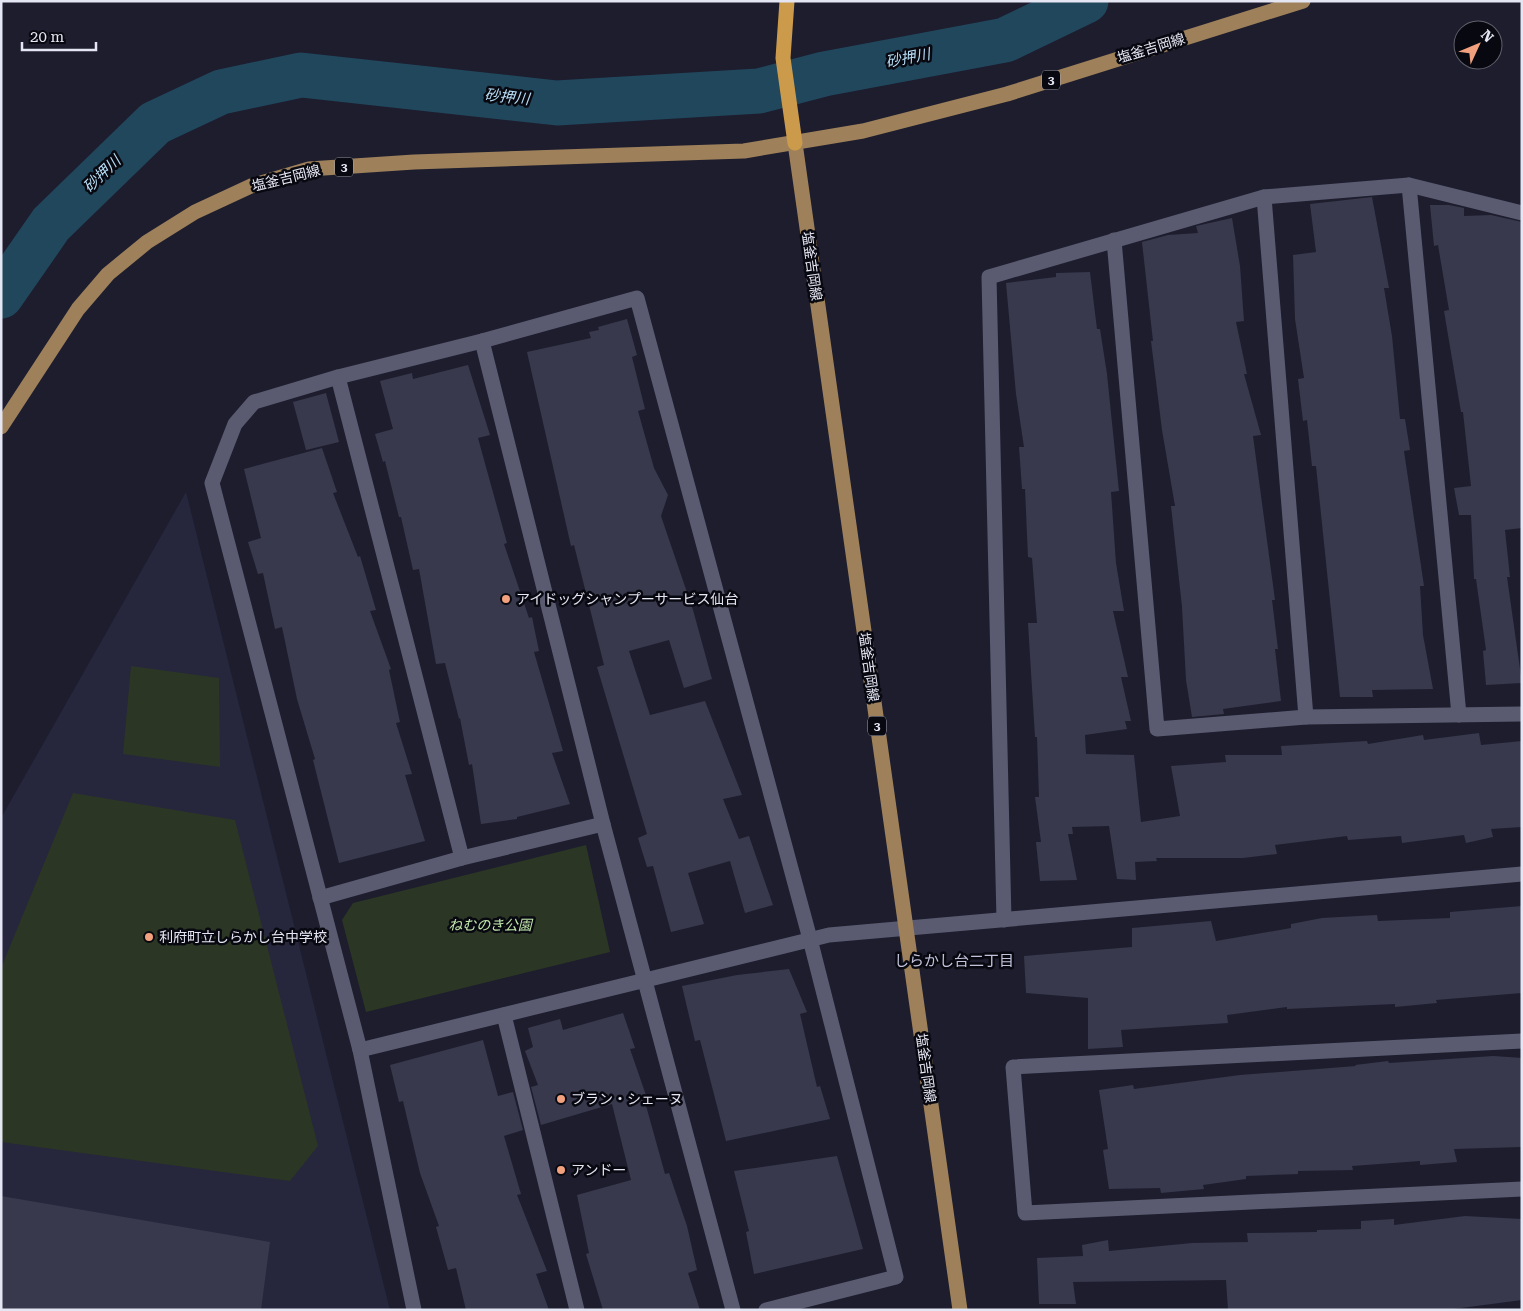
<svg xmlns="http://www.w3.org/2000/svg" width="1523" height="1311" viewBox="0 0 1523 1311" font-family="'Roboto Serif','Noto Sans JP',serif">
<rect width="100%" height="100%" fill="#1d1d2e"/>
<polygon fill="#26263d" points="186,492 390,1310 1,1310 1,818"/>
<g fill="#2b3724">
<polygon points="131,666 219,678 220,767 123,754"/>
<polygon points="73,793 235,820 318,1146 290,1181 1,1142 1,968"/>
<polygon points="586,845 610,952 366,1012 342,920 353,903"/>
</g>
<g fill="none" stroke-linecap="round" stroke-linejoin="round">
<polyline stroke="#21475d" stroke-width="45" points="1,296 51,224 155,123 221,92 301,75 557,103 759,91 824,74 1005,40 1086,1"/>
</g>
<g fill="#38394c">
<polygon points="1372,197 1389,288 1384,288 1392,336 1400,419 1405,419 1410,450 1404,451 1424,586 1420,586 1423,635 1433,689 1372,690 1373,697 1340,697 1316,466 1312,466 1307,420 1303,421 1298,379 1304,378 1295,319 1293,255 1316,252 1310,204"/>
<polygon points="1430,205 1449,205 1464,208 1464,216 1491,215 1522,222 1522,528 1505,530 1510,577 1507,577 1522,683 1486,685 1483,651 1486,650 1476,579 1474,579 1471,515 1459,515 1454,488 1471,486 1463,412 1461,412 1444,311 1449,310 1438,245 1434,246"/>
<polygon points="1232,218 1240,266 1244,321 1236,322 1247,374 1244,374 1261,435 1253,436 1275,600 1272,600 1278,649 1275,649 1281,701 1223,709 1224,714 1192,717 1186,680 1182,607 1171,506 1175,506 1162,430 1151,341 1153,341 1142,242 1168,235 1198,233 1196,226"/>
<polygon points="1090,272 1097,329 1100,329 1107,374 1119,491 1111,492 1116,563 1124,611 1113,611 1128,677 1121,677 1131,721 1125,721 1127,729 1085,735 1086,754 1134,755 1141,822 1180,816 1171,766 1226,762 1225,755 1282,755 1281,746 1367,741 1368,744 1423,735 1424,740 1479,733 1481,745 1522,741 1522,827 1491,829 1493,837 1466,843 1464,835 1402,843 1401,836 1348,840 1347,836 1275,845 1277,854 1243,858 1156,858 1157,861 1135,862 1136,880 1117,879 1109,826 1072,827 1073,834 1068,834 1077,880 1040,881 1036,842 1041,842 1035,797 1039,797 1037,737 1035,737 1028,623 1037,623 1032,558 1028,557 1025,489 1022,489 1019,447 1024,447 1016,394 1006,283 1056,277 1056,273"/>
<polygon points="627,319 637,355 632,357 645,409 638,411 654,468 668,495 661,516 693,610 712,679 684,688 669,640 629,651 650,715 705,701 742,795 723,799 739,839 749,836 773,905 745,913 730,861 688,873 704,924 671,932 653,866 647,867 638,838 647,834 597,667 604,665 574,545 571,546 527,352 591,338 589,332 599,330 598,327"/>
<polygon points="468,365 490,435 478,438 507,543 504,544 529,618 532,617 539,651 534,652 563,751 552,753 570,804 517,817 517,819 481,824 472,764 469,765 460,718 459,719 445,663 436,664 419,569 413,570 401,517 399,517 385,461 383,462 375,434 393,429 380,381 412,373 413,379"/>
<polygon points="326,393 339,442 306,450 293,402"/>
<polygon points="322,448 337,492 333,493 358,557 360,556 376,610 370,611 391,669 389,670 400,722 396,723 412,774 405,775 425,841 339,863 313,760 315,759 297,699 282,627 275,629 263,573 258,574 248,542 261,538 244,469"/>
<polygon points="1522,906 1522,993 1436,1000 1437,1003 1395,1007 1395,1004 1287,1009 1287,1007 1227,1015 1228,1023 1121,1030 1123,1047 1088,1049 1088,998 1026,993 1024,956 1132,947 1132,928 1211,921 1216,941 1291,928 1291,924 1322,918 1377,915 1378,921 1450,918 1450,912"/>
<polygon points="789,969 807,1012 800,1014 817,1087 820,1086 830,1119 726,1141 700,1040 695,1041 682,986 737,975"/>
<polygon points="623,1013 635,1048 630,1049 648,1101 645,1102 665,1174 669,1173 687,1226 697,1270 688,1273 700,1310 603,1310 586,1254 589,1253 577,1195 631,1180 612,1104 541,1125 531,1087 538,1085 525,1051 533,1047 528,1028 560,1019 563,1030"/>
<polygon points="483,1040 498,1096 513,1092 523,1130 504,1136 521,1194 517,1195 547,1271 536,1274 549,1310 466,1310 456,1268 448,1270 436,1227 439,1226 420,1173 403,1101 399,1102 390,1065"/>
<polygon points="1493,1056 1522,1058 1522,1147 1454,1149 1457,1162 1420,1165 1420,1161 1352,1166 1353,1170 1298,1171 1298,1174 1246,1176 1246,1179 1203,1185 1204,1189 1161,1193 1160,1188 1109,1189 1103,1150 1108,1149 1099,1090 1133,1085 1134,1089 1240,1075 1356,1066 1355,1065 1388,1061 1389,1063"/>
<polygon points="837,1156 863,1249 754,1274 746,1232 749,1231 734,1171"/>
<polygon points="1,1196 270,1242 261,1310 1,1310"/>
<polygon points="1465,1216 1522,1219 1522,1300 1446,1310 1228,1310 1226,1280 1073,1282 1076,1304 1039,1304 1037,1258 1083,1256 1082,1245 1108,1240 1109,1251 1192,1243 1248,1242 1247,1233 1317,1232 1317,1230 1361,1229 1361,1221 1394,1219 1394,1225"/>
</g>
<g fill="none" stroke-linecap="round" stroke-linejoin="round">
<g stroke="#5a5b70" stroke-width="15">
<polyline points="1409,185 1459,715"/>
<polyline points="1264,197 1306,717"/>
<polyline points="1114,240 1157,729 1306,717 1522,714"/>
<polyline points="482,341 603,824 733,1310"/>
<polyline points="338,377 462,858"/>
<polyline points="320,898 462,858 603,824"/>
<polyline points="1004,920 989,277 1264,197 1409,185 1522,213"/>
<polyline points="504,1015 577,1310"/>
<polyline points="1522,1041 1013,1067 1025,1213 1522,1189"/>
<polyline points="360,1050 829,935 1522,874"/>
<polyline points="414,1310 360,1050 212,483 235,424 254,402 338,377 482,341 637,298 810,939 896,1277 766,1310"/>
</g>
<g stroke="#9e815a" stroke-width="15">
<polyline points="795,143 960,1310"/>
<polyline points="1,427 78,309 108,274 147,242 195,212 251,186 309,169 414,162 744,151 863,131 1007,94 1303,1"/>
</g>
<polyline stroke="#cb9b4b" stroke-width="15" points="787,1 783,58 795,143"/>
</g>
<g fill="#f1a17d" stroke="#080810" stroke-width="2">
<circle cx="506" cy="599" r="5"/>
<circle cx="149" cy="937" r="5"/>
<circle cx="561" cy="1099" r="5"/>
<circle cx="561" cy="1170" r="5"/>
</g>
<g text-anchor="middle" stroke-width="5" stroke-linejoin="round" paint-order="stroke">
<g fill="#080810" stroke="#a3a3af" stroke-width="1">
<rect x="1042" y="70.5" width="18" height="19" rx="4"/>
<rect x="335" y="157.5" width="18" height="19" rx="4"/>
<rect x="868" y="716.5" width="18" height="19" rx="4"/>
</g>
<g font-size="12" font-weight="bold" fill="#e5e6f3">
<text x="1051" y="84">3</text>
<text x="344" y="171">3</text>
<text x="877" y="730">3</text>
</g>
<g font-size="14" fill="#e5e6f3" stroke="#080810">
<text transform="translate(1151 48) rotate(-17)" y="5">塩釜吉岡線</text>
<text transform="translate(286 178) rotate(-14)" y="5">塩釜吉岡線</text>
<text transform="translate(812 266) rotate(82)" y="5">塩釜吉岡線</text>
<text transform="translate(869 667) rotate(82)" y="5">塩釜吉岡線</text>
<text transform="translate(926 1068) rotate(82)" y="5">塩釜吉岡線</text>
</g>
<g font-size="14" fill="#e5e6f3" stroke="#080810" text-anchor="start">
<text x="516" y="604">アイドッグシャンプーサービス仙台</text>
<text x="159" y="942">利府町立しらかし台中学校</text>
<text x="571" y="1104">ブラン・シェーヌ</text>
<text x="571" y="1175">アンドー</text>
</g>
<g font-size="14" font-style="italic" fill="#c1e6ab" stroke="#080810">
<text x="490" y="930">ねむのき公園</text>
</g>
<g font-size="15" font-style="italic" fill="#b7def6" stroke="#080810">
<text transform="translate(908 58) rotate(-11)" y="5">砂押川</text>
<text transform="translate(507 97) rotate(6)" y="5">砂押川</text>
<text transform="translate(102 174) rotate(-44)" y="5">砂押川</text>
</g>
<g font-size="15" fill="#c2c3db" stroke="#080810">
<text x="954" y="966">しらかし台二丁目</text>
</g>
</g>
<rect width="1523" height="1311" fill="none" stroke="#e5e6f3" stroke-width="5"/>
<g transform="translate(1478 45) rotate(46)"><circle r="24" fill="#080810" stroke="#60616b"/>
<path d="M0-4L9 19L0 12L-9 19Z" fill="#f1a17d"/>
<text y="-8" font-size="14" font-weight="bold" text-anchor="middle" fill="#e5e6f3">N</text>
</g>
<path d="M22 42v8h74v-8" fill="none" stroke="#e5e6f3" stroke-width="2.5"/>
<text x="30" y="42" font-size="15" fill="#e5e6f3" stroke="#080810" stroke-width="4" paint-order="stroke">20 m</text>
</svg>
